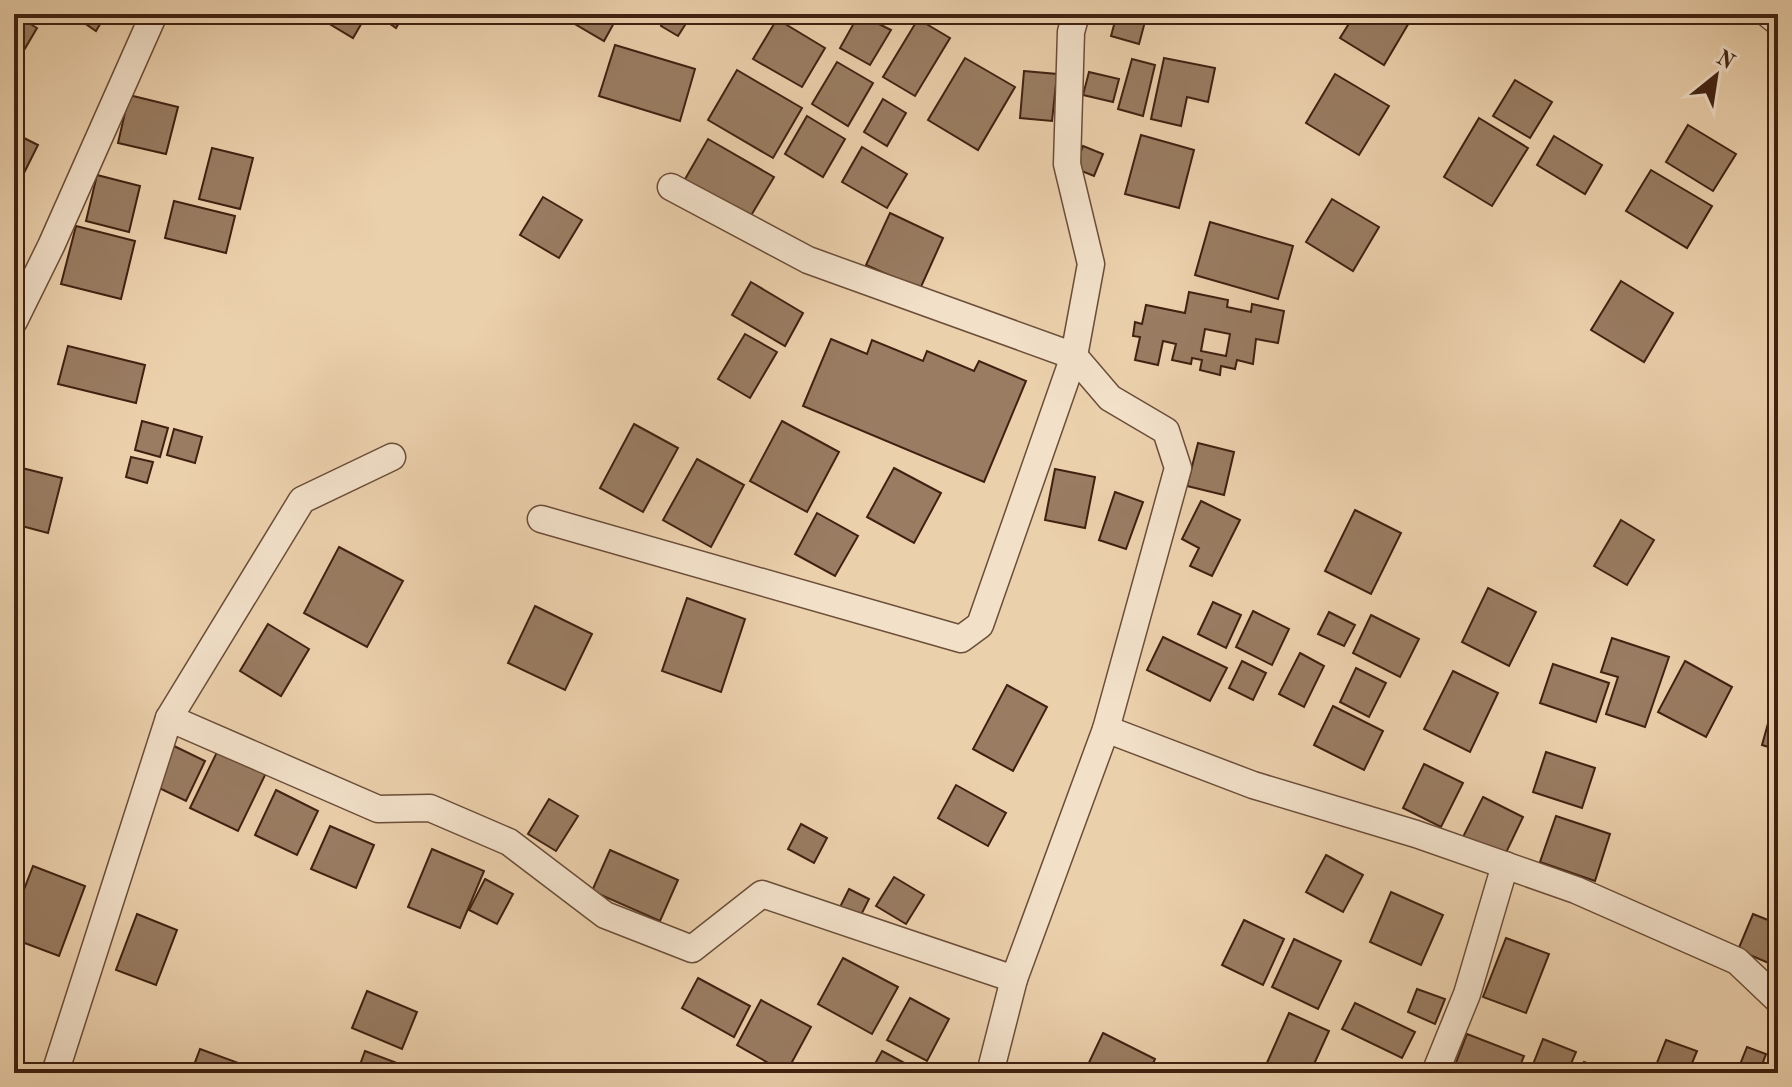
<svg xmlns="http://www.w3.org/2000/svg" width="1792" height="1087" viewBox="0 0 1792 1087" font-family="'Old Standard TT',serif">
<rect width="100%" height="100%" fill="#ebd0ac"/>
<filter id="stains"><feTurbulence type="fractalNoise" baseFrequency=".0025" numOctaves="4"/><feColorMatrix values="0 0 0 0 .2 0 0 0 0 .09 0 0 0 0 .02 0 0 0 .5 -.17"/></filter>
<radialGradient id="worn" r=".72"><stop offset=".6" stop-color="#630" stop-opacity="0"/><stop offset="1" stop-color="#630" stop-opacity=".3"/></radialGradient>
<g fill="#997c62" stroke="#402111" stroke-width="2" fill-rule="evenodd">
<polygon points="14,14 37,28 17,62 14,60"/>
<polygon points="71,14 106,14 96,31"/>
<polygon points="313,14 367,14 353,38"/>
<polygon points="376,14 404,14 396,28"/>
<polygon points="579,14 598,14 614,23 604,41 573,23"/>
<polygon points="668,14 692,14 678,36 661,26"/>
<polygon points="859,14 891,30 870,65 840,48"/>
<polygon points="1117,14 1147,14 1139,44 1111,36"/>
<polygon points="1355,14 1413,16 1384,65 1340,38"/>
<polygon points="777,19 825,48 802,87 753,59"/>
<polygon points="918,19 950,38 915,96 883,77"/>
<polygon points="615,45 695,69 680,121 599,96"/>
<polygon points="965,58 1015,87 978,150 928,120"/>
<polygon points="1164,58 1215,68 1208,102 1187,97 1181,126 1151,119"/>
<polygon points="1132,59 1155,65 1143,116 1118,109"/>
<polygon points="837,62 873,83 848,126 812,104"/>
<polygon points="737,70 802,108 773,158 708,120"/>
<polygon points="1024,71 1057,74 1052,121 1020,118"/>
<polygon points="1089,72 1119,79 1113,102 1083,95"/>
<polygon points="1335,74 1389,106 1359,155 1306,123"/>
<polygon points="1515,80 1552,102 1530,138 1493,116"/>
<polygon points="129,95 178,107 166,154 118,143"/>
<polygon points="883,99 906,113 887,146 864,132"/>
<polygon points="807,116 845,139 823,177 785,154"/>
<polygon points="1479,118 1528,148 1492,206 1444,177"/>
<polygon points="1688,125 1736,154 1713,191 1666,162"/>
<polygon points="14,133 38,145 16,189 14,188"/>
<polygon points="1141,135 1194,150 1179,208 1125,194"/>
<polygon points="1554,136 1602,165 1585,194 1537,165"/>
<polygon points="708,139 774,177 749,219 684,181"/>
<polygon points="1083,146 1103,154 1094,176 1074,168"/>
<polygon points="862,147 907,174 887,208 842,182"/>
<polygon points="212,148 253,158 240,209 199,199"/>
<polygon points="1651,170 1712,206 1687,248 1626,211"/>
<polygon points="97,175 140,186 129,232 86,221"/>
<polygon points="543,197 582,220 559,258 520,235"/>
<polygon points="1332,199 1379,227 1353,271 1306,242"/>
<polygon points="174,201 235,216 226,253 165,238"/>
<polygon points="890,213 943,238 920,289 866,265"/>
<polygon points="1210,222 1293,246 1278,299 1195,275"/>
<polygon points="76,226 135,241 121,299 61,284"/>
<polygon points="1621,281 1673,313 1644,362 1591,330"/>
<polygon points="751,282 803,313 785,346 732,315"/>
<path d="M1189,292L1228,300L1227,307L1251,312L1252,304L1284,311L1278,343L1256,339L1253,364L1237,360L1235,369L1221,366L1220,375L1200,370L1202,360L1192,358L1191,364L1172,360L1176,344L1163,341L1158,365L1135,360L1140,337L1133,336L1135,322L1142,324L1146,305L1185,313ZM1205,329L1230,334L1226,356L1201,351Z"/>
<polygon points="745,334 777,352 750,398 718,379"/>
<polygon points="831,339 867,354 872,340 923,361 927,351 974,371 979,361 1026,381 984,482 803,406"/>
<polygon points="68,346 145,365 136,403 58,384"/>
<polygon points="142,421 168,428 160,457 135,450"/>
<polygon points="782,421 839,452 807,512 750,481"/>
<polygon points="634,424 678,448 643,512 600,488"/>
<polygon points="174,429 202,437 195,463 167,455"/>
<polygon points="1198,443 1234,452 1224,495 1187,486"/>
<polygon points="131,457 153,462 147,483 126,477"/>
<polygon points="697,459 744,485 711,547 663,520"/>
<polygon points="14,466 62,478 48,533 14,524"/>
<polygon points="894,468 941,493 914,543 867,517"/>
<polygon points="1055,469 1095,477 1085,528 1045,520"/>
<polygon points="1115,492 1143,502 1126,549 1099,540"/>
<polygon points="1201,501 1240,520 1212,576 1190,566 1199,548 1182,539"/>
<polygon points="1355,510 1401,533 1371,594 1325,571"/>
<polygon points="817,513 858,536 835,576 795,554"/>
<polygon points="1621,520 1654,540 1627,585 1594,566"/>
<polygon points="339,547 403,581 367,647 304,613"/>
<polygon points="1488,588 1536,612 1509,666 1462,642"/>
<polygon points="687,598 745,619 721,692 662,671"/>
<polygon points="1213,602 1241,615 1226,648 1198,634"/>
<polygon points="535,606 592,634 565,690 508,663"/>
<polygon points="1253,611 1289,629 1272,665 1236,647"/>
<polygon points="1329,612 1355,625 1344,646 1318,634"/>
<polygon points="1371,615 1419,639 1400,677 1353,653"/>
<polygon points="268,624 309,649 281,696 240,671"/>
<polygon points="1163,637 1227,668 1210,701 1147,670"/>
<polygon points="1612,638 1669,657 1645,727 1606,714 1618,677 1601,672"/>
<polygon points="1300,653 1324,666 1304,707 1279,694"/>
<polygon points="1242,661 1266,673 1253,700 1229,688"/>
<polygon points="1685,661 1732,687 1706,737 1658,712"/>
<polygon points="1553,664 1609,683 1596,722 1540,703"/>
<polygon points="1356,668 1386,683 1369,717 1340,702"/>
<polygon points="1453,671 1498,693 1470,752 1424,729"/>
<polygon points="1007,685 1047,707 1013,771 973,749"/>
<polygon points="1777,691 1778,691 1778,750 1762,745"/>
<polygon points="1333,706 1383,731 1364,770 1314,745"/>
<polygon points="174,746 205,761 186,801 155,786"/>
<polygon points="218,750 266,773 238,831 190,808"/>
<polygon points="1546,752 1595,768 1582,808 1533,792"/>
<polygon points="1424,764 1463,783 1441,827 1403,808"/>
<polygon points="956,785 1006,813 988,846 938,818"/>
<polygon points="276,790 318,811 297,855 255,835"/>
<polygon points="1483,797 1523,817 1503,859 1462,839"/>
<polygon points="549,799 578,816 556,851 528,834"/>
<polygon points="1556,816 1610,834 1595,881 1540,862"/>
<polygon points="801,824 827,838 814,863 788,849"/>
<polygon points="330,826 374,845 356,888 311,869"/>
<polygon points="432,849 484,871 460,928 408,907"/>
<polygon points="610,850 678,880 660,921 592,891"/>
<polygon points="1326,855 1363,875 1343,912 1306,892"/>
<polygon points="33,866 85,886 59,956 14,939 14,916"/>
<polygon points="894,877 924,895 906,924 876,906"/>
<polygon points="485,879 513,894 497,924 469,910"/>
<polygon points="849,889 869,899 859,919 839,909"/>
<polygon points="1391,892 1443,915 1421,965 1370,942"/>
<polygon points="137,914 177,930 156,985 116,970"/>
<polygon points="1753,914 1778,924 1778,967 1738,950"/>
<polygon points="1244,920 1284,939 1263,985 1222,965"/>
<polygon points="1506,938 1549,954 1526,1013 1483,997"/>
<polygon points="1294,939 1341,961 1318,1009 1272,987"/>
<polygon points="843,958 898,987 872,1034 818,1004"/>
<polygon points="698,978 750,1006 734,1037 682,1008"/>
<polygon points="1417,989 1445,999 1435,1024 1408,1012"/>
<polygon points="367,991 417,1012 402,1049 352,1028"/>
<polygon points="910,998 949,1019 927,1061 887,1040"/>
<polygon points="761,1000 811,1027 786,1073 737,1045"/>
<polygon points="1355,1003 1415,1032 1402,1058 1342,1029"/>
<polygon points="1289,1013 1329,1031 1310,1073 1282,1073 1266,1065"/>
<polygon points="1103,1033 1155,1059 1149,1073 1084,1073"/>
<polygon points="1467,1034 1524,1056 1517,1073 1452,1073"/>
<polygon points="1543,1039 1576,1052 1567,1073 1530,1072"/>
<polygon points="1666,1040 1697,1051 1688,1073 1653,1073"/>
<polygon points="1747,1047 1766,1054 1759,1073 1737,1072"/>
<polygon points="200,1049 260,1071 259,1073 191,1073"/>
<polygon points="365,1051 413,1069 412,1073 357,1073"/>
<polygon points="882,1051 923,1073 870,1073"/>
<polygon points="1584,1062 1613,1073 1580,1073"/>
</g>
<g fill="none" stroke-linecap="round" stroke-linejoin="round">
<defs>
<g id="street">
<polyline points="1768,14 1778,22"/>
<polyline points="671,187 808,260 1074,356 1110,398 1166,431 1178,468 1106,729 1014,979 990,1073"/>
<polyline points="14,321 51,246 154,14"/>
<polyline points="541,519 961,639 980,625 1074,356 1091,264 1067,164 1071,32 1076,14"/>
<polyline points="169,718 378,809 430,808 509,842 605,915 692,949 762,894 1014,979"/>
<polyline points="1106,729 1253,785 1416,834 1576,890 1737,961 1778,1000"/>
<polyline points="55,1073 169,718 302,500 392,457"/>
<polyline points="1435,1073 1467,994 1505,865"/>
</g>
</defs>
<use href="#street" stroke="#6b4d38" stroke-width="29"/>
<use href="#street" stroke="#f2e0c9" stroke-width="26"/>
</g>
<rect width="1792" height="1087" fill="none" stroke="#ebd0ac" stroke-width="48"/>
<rect x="16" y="16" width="1760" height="1055" fill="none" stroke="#402111" stroke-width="4"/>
<rect x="24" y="24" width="1744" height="1039" fill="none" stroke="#402111" stroke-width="2"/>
<g transform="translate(1716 76) rotate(30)" stroke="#f2e0c9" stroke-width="6" paint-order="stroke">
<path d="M0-6L14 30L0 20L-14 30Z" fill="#402111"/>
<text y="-12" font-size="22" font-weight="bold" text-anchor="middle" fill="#402111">N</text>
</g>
<rect width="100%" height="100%" filter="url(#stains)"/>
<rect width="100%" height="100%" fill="url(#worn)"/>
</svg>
